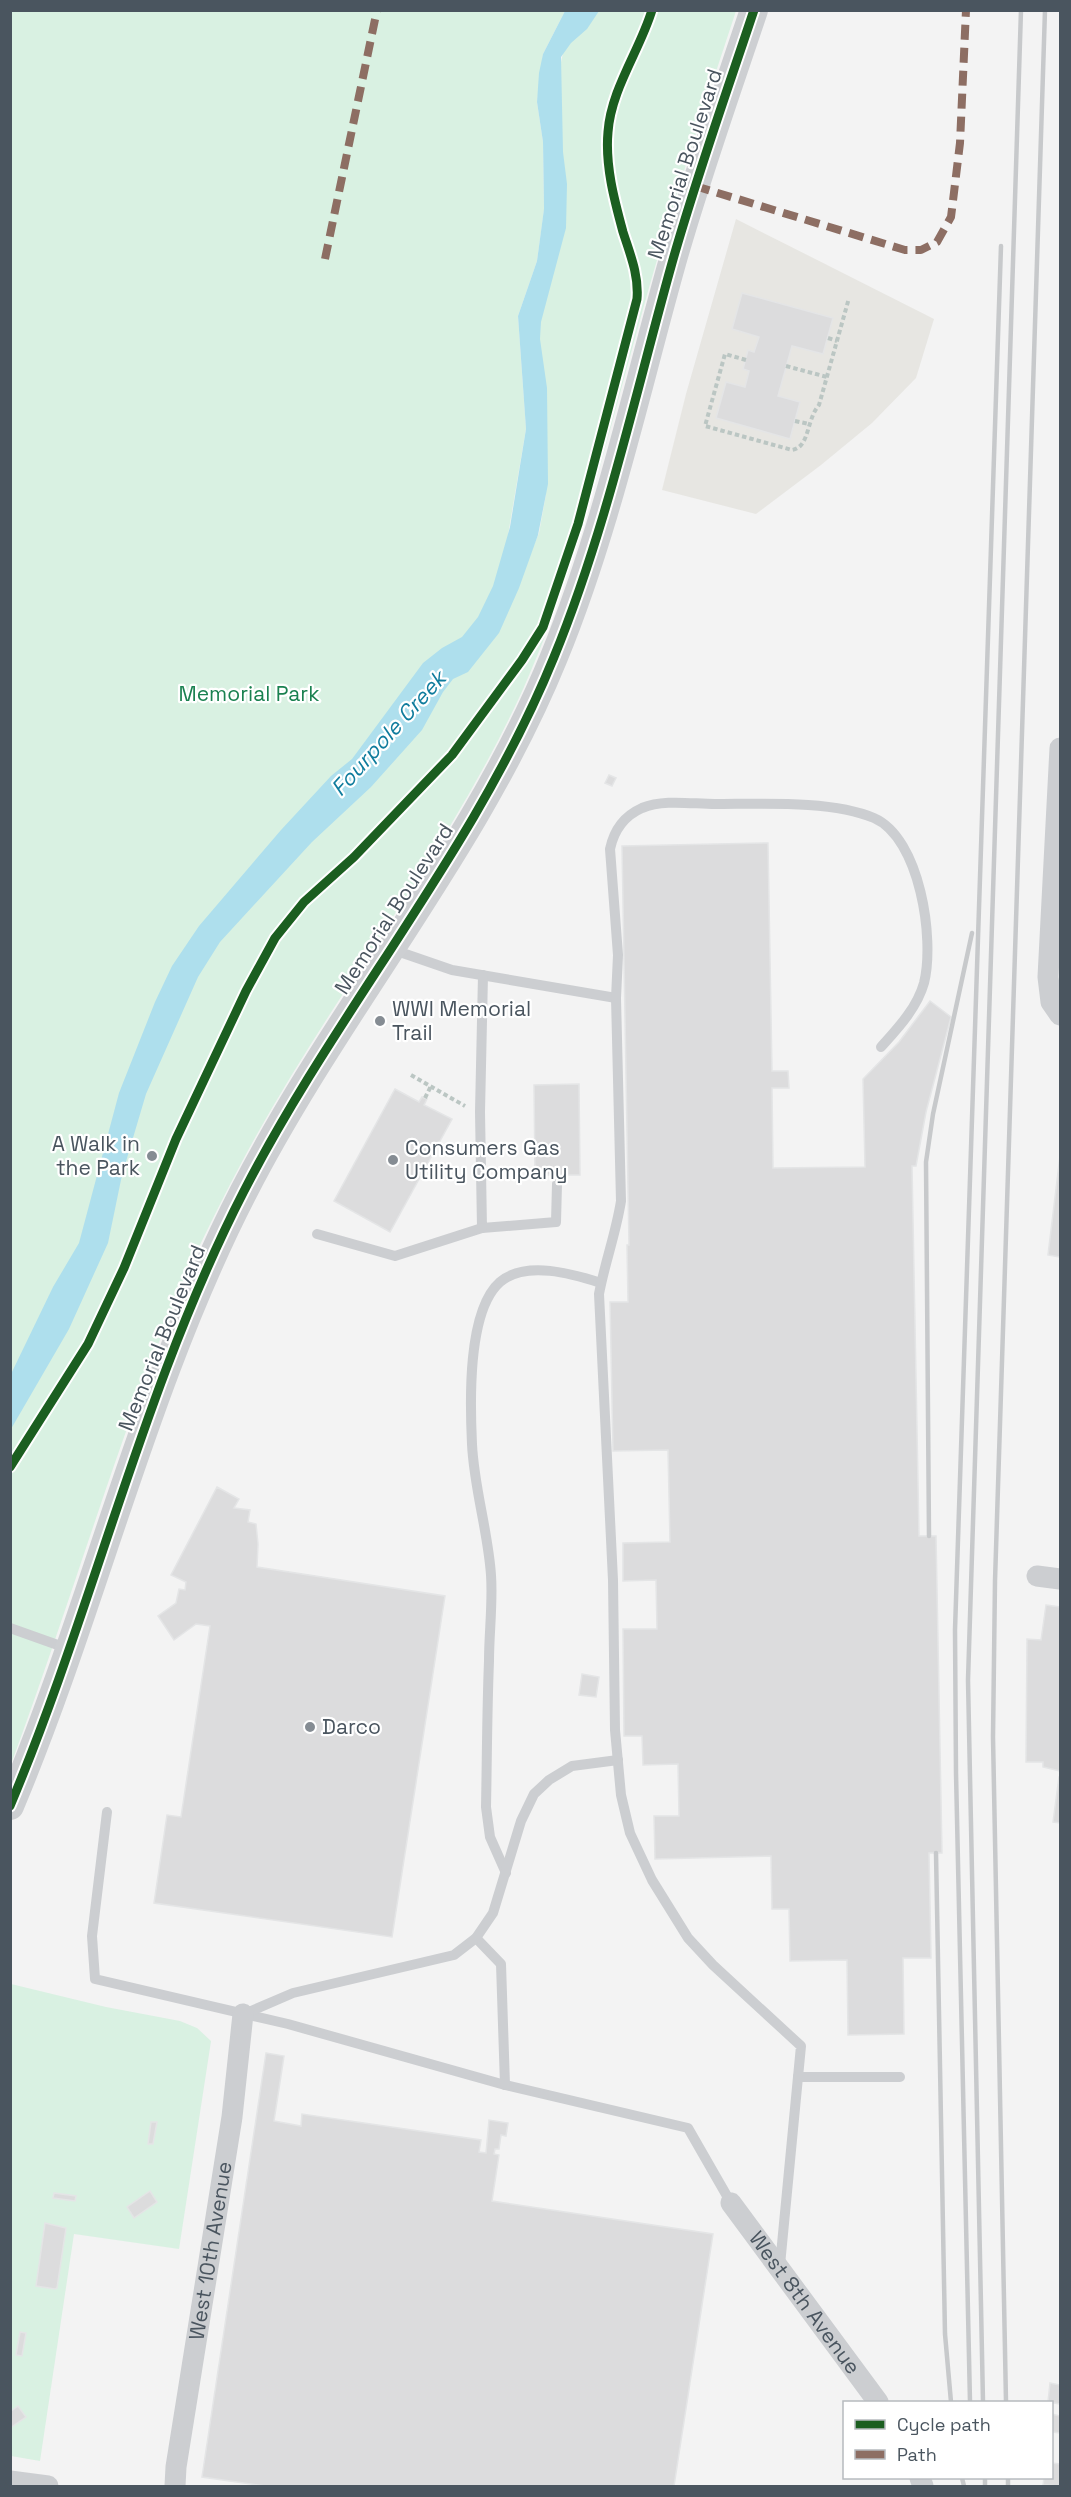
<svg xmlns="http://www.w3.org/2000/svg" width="1071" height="2497" viewBox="0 0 1071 2497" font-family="'Space Grotesk',sans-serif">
<rect width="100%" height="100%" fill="#f3f3f3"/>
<polygon fill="#e7e6e2" points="736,219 934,319 916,378 872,423 821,465 756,514 662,490 686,394"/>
<g fill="#d9f1e2">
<path d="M11,11H565L543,54L537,102L543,142L544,210L537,261L518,316L526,429L508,535L534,545L539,533L546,494L545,435L539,385L541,289L553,101L564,48L586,11H736C701,117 666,223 637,331C603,454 576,569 524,687C449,853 331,996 245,1156C221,1201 198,1247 178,1294C115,1448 69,1608 11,1764Z"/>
<polygon points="11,1984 106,2007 180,2021 197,2028 211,2041 179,2249 74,2234 40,2461 11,2456"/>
</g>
<polygon fill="#aedfed" points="565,11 599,11 587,29 571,43 561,57 563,152 567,184 566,228 541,322 540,339 547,388 548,484 538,535 519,588 499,633 468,672 453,679 443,692 422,730 371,787 312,842 220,942 198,977 146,1094 122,1175 108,1243 69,1329 11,1429 11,1374 53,1287 79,1243 119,1093 155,1002 172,966 199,926 281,830 331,776 352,759 423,663 442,648 462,637 478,617 493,586 510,527 526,429 518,316 537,261 544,209 543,142 537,102 539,73 543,54"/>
<g fill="#dcdcdd" stroke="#e4e5e6" stroke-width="1.5">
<polygon points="742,293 833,318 823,354 792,346 778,396 800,402 790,439 716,418 726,382 745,387 749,371 743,369 748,350 754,352 759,337 732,329"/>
<polygon points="609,775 616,778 612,786 605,783"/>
<polygon points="768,843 772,1071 788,1071 789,1088 772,1088 773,1168 865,1167 863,1079 899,1042 930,1001 951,1017 926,1112 916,1166 912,1166 919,1536 936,1536 942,1853 929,1853 931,1958 903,1958 904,2034 848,2035 847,1960 790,1961 789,1909 772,1909 771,1856 655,1859 654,1816 679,1816 678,1764 643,1765 642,1736 624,1736 623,1629 657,1629 656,1580 623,1581 623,1543 670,1542 668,1450 613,1451 610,1302 628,1302 627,1245 629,1245 622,846"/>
<polygon points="579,1084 580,1175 535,1175 534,1085"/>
<polygon points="395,1089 419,1102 422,1097 427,1099 424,1105 452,1119 390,1232 334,1201"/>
<polygon points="1060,1156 1060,1257 1048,1255"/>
<polygon points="217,1487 239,1499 234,1508 250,1510 248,1522 256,1524 258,1544 257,1567 445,1596 392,1937 154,1903 167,1815 181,1817 210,1626 196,1624 174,1640 158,1616 176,1603 179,1589 185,1590 186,1582 171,1575"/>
<polygon points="1046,1605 1060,1607 1060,1771 1043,1767 1043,1762 1026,1762 1027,1639 1041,1640"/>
<polygon points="582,1674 599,1677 596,1697 579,1695"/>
<polygon points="1059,1777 1060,1777 1060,1823 1053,1822"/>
<polygon points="266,2053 284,2056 274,2121 301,2126 302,2114 481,2140 479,2152 486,2153 489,2120 508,2123 506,2136 501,2135 499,2149 495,2149 494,2154 499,2155 492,2201 713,2234 674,2486 265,2486 202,2477"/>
<polygon points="151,2122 157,2122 153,2144 148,2144"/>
<polygon points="150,2191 157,2202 134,2218 127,2207"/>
<polygon points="54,2193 76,2196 75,2201 53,2198"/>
<polygon points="45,2223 66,2228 57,2288 55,2289 36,2286"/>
<polygon points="20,2332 26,2333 22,2356 16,2355"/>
<polygon points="1050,2383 1060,2385 1060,2404 1048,2402"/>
<polygon points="18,2406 26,2417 10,2428 10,2412"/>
<polygon points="1052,2414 1060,2416 1060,2433 1052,2432"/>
<polygon points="1052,2463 1060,2464 1060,2486 1043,2485 1044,2478 1052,2478"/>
</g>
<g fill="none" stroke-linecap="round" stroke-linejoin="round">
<g stroke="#bbc6c3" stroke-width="4" stroke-dasharray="4.5 3" stroke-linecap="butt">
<path d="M638,292C639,275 632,259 627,243C620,220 613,196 609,172C600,109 634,67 652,10"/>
<polyline points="828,338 837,341"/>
<path d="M746,360L725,354L705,426L792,450C810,447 806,420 819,405L849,298"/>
<polyline points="786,366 827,377"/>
<polyline points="795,421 809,424"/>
<polyline points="411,1075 465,1106"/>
<polyline points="425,1098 431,1086"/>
<polyline points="10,1467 88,1344 124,1268 176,1139 246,991 275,938 304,902 354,857 439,770 530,648"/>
</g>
<g stroke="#ccced1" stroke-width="10">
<polyline points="391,949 452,970 616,998"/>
<polyline points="483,975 480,1112 482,1228 556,1222 557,1184"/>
<polyline points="317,1234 395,1256 482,1228"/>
<polyline points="10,1628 69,1649"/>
<polyline points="107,1812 92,1936 95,1979 288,2024 505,2085 688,2128 731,2203"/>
<path d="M506,1873L490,1837L486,1807C487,1758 487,1710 489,1661C489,1633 493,1603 491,1575C488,1531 474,1488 472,1444C470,1403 467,1311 500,1282C526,1260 573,1274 601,1283"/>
<polyline points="476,1938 501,1964 505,2085"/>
<polyline points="244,2014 293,1993 454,1955 476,1938 493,1913 521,1821 534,1794 549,1780 572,1766 618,1760"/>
<path d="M798,2077L801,2046L713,1965L688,1938L652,1880L630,1833L621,1795L615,1730L613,1580L599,1294C605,1262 616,1233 621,1201L616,998L618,955L610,849C614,830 624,816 642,808C664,799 692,804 715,804C760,804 832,800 874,818C920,838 935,939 924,983C917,1008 898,1028 881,1047"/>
<polyline points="780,2265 798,2077 900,2077"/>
</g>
<g stroke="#ccced1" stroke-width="21">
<polyline points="1060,748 1048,977 1051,1002 1060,1015"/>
<polyline points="1037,1576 1060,1579"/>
<path id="s1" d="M731,2203L878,2402"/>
<polyline points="920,2478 923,2486"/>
<polyline points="10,2481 48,2486"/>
<path id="s2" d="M175,2486L176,2467L232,2117L243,2014"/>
</g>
<path stroke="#cdcfd2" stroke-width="28" d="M10,1806C95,1604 143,1387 244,1191C338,1008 476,849 554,657C606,530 635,395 672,263C696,178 726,94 754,10"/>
<g stroke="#c7c9cb" stroke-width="4.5">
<polyline points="929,1536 926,1162 933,1114 972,933"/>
<polyline points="936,1853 945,2334 951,2402"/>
<polyline points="970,2402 956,1773 955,1630 1001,246"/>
<polyline points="983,2402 968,1680 1021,10"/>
<polyline points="1006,2402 993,1737 995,1581 1045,10"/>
<polyline points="962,2478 964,2486"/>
<polyline points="985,2478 985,2486"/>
<polyline points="1008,2478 1008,2486"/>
</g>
<g stroke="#8d6e63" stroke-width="8" stroke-dasharray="15 8" stroke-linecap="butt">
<polyline points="695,186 905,250 921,250 937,242 951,217 960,143 966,10"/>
<polyline points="325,259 377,10"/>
</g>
<defs>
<g id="cycleway">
<path d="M10,1467L88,1344L124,1268L176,1139L246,991L275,938L304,902L354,857L452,755L522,660L543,627L578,524L637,299C639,275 630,254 623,232C614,199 605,165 608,132C611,89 640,50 652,10"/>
<path d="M10,1806C95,1604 143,1387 244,1191C338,1008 476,849 554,657C606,530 635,395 672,263C696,178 726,94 754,10"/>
</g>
</defs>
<use href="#cycleway" stroke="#fff" stroke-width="13"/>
<use href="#cycleway" stroke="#1b5e20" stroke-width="9"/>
</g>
<g fill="#858c93" stroke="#fff" stroke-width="2">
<circle cx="380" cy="1021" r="6"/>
<circle cx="152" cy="1156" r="6"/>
<circle cx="393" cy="1160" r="6"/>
<circle cx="310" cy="1727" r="6"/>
</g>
<g text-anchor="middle" stroke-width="4.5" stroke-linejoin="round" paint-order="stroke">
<g font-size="21" fill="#4a555f" stroke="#fff">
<text transform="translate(685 164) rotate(-72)" y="7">Memorial Boulevard</text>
<text transform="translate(394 909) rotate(-57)" y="7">Memorial Boulevard</text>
<text transform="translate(162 1338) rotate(-68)" y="7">Memorial Boulevard</text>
<text dy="7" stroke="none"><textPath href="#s2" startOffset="238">West 10th Avenue</textPath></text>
<text dy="7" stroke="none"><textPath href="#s1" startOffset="124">West 8th Avenue</textPath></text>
</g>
<g font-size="21" fill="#1a8150" stroke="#fff">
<text x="249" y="701">Memorial Park</text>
</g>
<g font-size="21" fill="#4a555f" stroke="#fff" text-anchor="start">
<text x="392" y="1016">WWI Memorial<tspan x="392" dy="24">Trail</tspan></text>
<text x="140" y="1151" text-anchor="end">A Walk in<tspan x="140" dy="24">the Park</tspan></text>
<text x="405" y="1155">Consumers Gas<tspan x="405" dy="24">Utility Company</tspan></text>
<text x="322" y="1734">Darco</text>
</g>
<g font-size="22" font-style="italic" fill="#0f7c9d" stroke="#fff">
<text transform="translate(388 733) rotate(-48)" y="8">Fourpole Creek</text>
</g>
</g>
<rect width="1071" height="2497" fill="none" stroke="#4a555f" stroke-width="24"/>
<rect x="843" y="2401" width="210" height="78" fill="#ffffff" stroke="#b7bbbf" stroke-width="1.5"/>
<rect x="855" y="2420" width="30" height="9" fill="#1b5e20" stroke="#b7bbbf" stroke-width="1.5"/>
<text x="897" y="2431" font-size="18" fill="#4a555f">Cycle path</text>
<rect x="855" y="2450" width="30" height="9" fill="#8d6e63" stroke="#b7bbbf" stroke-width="1.5"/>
<text x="897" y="2461" font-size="18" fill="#4a555f">Path</text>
</svg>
